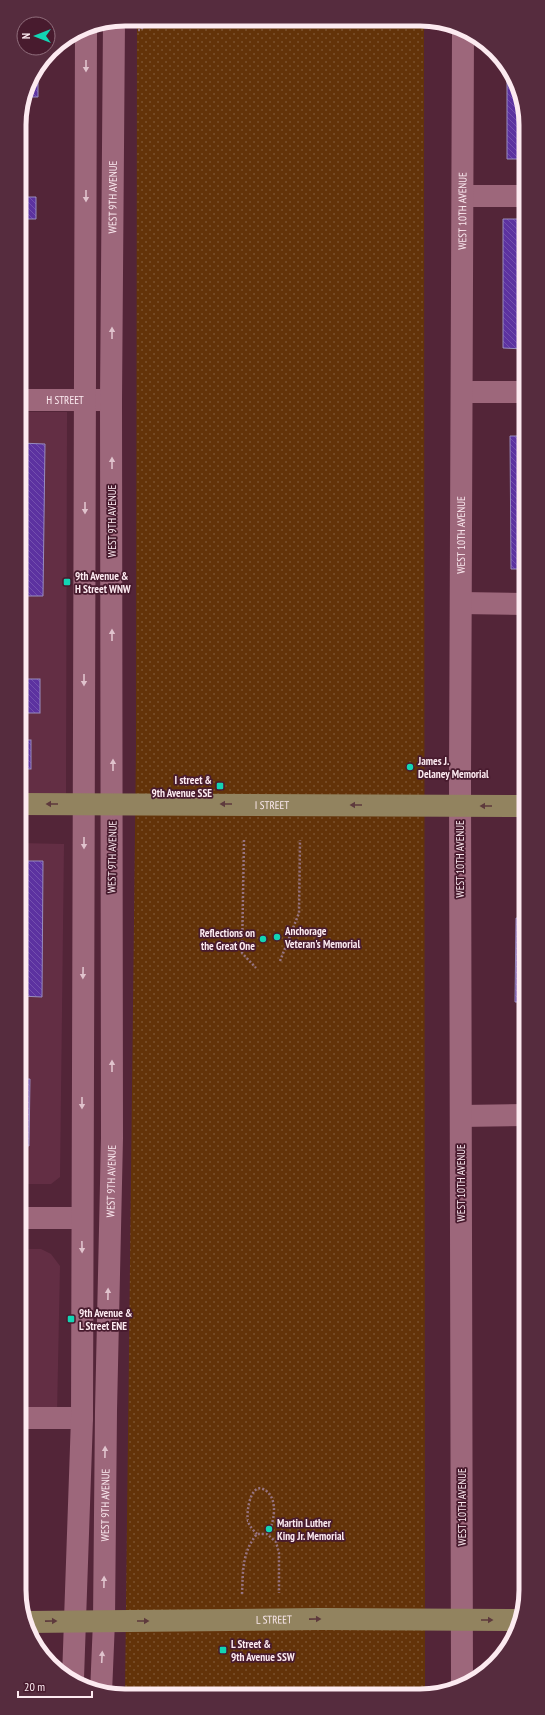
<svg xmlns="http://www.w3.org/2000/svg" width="545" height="1715" viewBox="0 0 545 1715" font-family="'PT Sans Narrow',sans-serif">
<defs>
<pattern id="green-dots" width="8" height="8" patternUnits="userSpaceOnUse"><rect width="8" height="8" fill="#633309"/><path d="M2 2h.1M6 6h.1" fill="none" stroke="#7a512d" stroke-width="1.8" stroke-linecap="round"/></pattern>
<pattern id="building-back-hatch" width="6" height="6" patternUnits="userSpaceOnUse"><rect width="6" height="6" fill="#5c32a0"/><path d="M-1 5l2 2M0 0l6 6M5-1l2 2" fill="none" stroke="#7450ae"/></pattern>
</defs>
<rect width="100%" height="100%" fill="#532538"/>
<g fill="#632e44">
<polygon points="20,412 67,412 66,794 20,794"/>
<polygon points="20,843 64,844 60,1177 51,1184 20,1184"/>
<polygon points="21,1249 41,1249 51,1254 60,1266 57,1414 21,1413"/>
</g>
<polygon fill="url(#green-dots)" points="137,19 424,21 425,1694 125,1694 136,748"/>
<g fill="url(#building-back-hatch)" stroke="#988cbd">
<polygon points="38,68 38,97 24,97 27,84"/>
<polygon points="507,72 524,104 524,159 507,159"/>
<polygon points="19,119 25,119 25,197 36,197 36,219 23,219 23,229 19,229"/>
<polygon points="503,219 524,219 524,349 503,348"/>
<polygon points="510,436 524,436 525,569 511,569"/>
<polygon points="20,443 45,444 43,596 20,596"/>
<rect x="20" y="679" width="20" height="34"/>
<rect x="20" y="740" width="11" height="29"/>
<polygon points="20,861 43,861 42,997 20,996"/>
<polygon points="516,918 525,919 525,1002 515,1002"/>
<polygon points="20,1079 30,1079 29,1146 20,1145"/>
</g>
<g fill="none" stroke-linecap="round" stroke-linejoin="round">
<g stroke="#977482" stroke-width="2.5" stroke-dasharray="2 2" stroke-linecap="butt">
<polyline points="436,21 442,22"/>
<polyline points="138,30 141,30 147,19"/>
<polyline points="244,840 242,953 256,968"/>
<polyline points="280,961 299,913 300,840"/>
<path d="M257,1534C254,1531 249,1526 248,1521C246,1514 250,1483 263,1489C279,1496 275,1523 267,1534"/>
<path d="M242,1594C243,1571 242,1552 257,1534H267L276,1542L279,1553V1593"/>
</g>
<g stroke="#9d677b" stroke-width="22">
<polyline points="463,196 524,196"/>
<polyline points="463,392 524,392"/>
<path id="s1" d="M20,400H100"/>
<polyline points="461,603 525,604"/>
<polyline points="461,1116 525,1115"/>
<polyline points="21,1218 81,1218"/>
<polyline points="21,1418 82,1418"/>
<polyline points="73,1678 82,1418 86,27"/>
<path id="s2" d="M462,1686L460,779L463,33"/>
<path id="s3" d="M101,1693L104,1621L106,1411L112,1138L111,400L114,21"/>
</g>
<g stroke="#92835f" stroke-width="22">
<path id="s4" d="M20,804L525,806"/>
<path id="s5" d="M27,1622L320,1619L520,1620"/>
</g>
</g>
<defs><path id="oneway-solid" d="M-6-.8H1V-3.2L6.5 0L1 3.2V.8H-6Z"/></defs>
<g fill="#e0c3cd">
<use href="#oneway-solid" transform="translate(86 66) rotate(90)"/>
<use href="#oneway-solid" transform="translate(86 196) rotate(90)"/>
<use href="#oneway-solid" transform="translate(112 333) rotate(-90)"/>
<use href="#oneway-solid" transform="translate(112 463) rotate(-90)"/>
<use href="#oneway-solid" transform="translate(85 508) rotate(90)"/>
<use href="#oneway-solid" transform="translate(112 635) rotate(-90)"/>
<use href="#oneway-solid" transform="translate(84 680) rotate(90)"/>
<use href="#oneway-solid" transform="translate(113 765) rotate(-90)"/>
<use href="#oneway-solid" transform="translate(84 843) rotate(90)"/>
<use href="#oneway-solid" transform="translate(83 973) rotate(91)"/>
<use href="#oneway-solid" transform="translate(112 1066) rotate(-90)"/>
<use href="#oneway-solid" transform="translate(82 1103) rotate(90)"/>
<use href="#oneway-solid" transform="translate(82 1247) rotate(89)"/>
<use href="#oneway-solid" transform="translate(108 1294) rotate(-89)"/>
<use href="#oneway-solid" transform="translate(105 1452) rotate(-89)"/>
<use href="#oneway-solid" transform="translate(104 1582) rotate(-89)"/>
<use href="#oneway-solid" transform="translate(102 1657) rotate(-87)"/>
</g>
<g fill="#5e3a3d">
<use href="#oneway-solid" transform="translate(52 804) rotate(180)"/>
<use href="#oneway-solid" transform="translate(226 804) rotate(-180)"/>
<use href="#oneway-solid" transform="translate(356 805) rotate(-180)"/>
<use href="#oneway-solid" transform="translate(486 806) rotate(-180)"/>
<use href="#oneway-solid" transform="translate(315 1619) rotate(-1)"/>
<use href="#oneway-solid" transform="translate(487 1620)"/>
<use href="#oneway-solid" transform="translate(51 1621) rotate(-1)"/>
<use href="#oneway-solid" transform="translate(143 1621)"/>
</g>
<g fill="#12d5b4" stroke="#481b2e" stroke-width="1.5">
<rect x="63" y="578" width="8" height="8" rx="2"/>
<circle cx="410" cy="767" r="4"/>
<rect x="216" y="782" width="8" height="8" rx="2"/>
<circle cx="277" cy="937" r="4"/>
<circle cx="263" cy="939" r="4"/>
<rect x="67" y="1315" width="8" height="8" rx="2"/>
<circle cx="269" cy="1529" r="4"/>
<rect x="219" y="1646" width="8" height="8" rx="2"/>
</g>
<g text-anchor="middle" stroke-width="3.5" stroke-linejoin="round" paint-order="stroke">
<g font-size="11" fill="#fceaf0" stroke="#481b2e">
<text dy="4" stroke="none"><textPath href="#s3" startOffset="1496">WEST 9TH AVENUE</textPath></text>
<text dy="4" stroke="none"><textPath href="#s2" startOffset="1475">WEST 10TH AVENUE</textPath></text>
<text dy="4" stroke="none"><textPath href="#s1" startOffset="45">H STREET</textPath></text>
<text transform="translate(112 521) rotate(-90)" y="4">WEST 9TH AVENUE</text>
<text dy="4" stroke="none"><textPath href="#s2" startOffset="1151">WEST 10TH AVENUE</textPath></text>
<text dy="4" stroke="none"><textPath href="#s4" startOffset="252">I STREET</textPath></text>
<text transform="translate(112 857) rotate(-89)" y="4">WEST 9TH AVENUE</text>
<text transform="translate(460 859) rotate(-90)" y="4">WEST 10TH AVENUE</text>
<text dy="4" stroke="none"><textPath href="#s3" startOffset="512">WEST 9TH AVENUE</textPath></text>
<text transform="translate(461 1183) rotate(-90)" y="4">WEST 10TH AVENUE</text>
<text dy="4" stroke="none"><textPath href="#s3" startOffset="188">WEST 9TH AVENUE</textPath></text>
<text transform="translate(462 1507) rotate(-90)" y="4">WEST 10TH AVENUE</text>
<text dy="4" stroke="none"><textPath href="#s5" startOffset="247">L STREET</textPath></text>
</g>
<g font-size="11" font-weight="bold" fill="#fceaf0" stroke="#481b2e" text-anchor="start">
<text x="75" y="580">9th Avenue &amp;<tspan x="75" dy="13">H Street WNW</tspan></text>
<text x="418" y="765">James J.<tspan x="418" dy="13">Delaney Memorial</tspan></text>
<text x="212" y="784" text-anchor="end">I street &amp;<tspan x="212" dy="13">9th Avenue SSE</tspan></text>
<text x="285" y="935">Anchorage<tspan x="285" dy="13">Veteran's Memorial</tspan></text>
<text x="255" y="937" text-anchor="end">Reflections on<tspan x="255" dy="13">the Great One</tspan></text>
<text x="79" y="1317">9th Avenue &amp;<tspan x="79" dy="13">L Street ENE</tspan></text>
<text x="277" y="1527">Martin Luther<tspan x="277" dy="13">King Jr. Memorial</tspan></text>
<text x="231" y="1648">L Street &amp;<tspan x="231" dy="13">9th Avenue SSW</tspan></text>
</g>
</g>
<path d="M0 0H545V1715H0ZM125 26H420A99 99 0 0 1 519 125V1590A99 99 0 0 1 420 1689H125A99 99 0 0 1 26 1590V125A99 99 0 0 1 125 26Z" fill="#562c3e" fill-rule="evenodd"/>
<path fill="none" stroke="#fceaf0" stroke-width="5" d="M125 26H420A99 99 0 0 1 519 125V1590A99 99 0 0 1 420 1689H125A99 99 0 0 1 26 1590V125A99 99 0 0 1 125 26Z"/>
<g transform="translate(36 36) rotate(270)"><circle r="19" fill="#481b2e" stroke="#906e7c"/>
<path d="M0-3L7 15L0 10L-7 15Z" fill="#12d5b4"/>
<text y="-6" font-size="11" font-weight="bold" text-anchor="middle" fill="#fceaf0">N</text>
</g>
<path d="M18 1691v6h74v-6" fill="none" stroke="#fceaf0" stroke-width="2"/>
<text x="24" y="1691" font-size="12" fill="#fceaf0" stroke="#481b2e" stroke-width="3" paint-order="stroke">20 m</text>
</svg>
